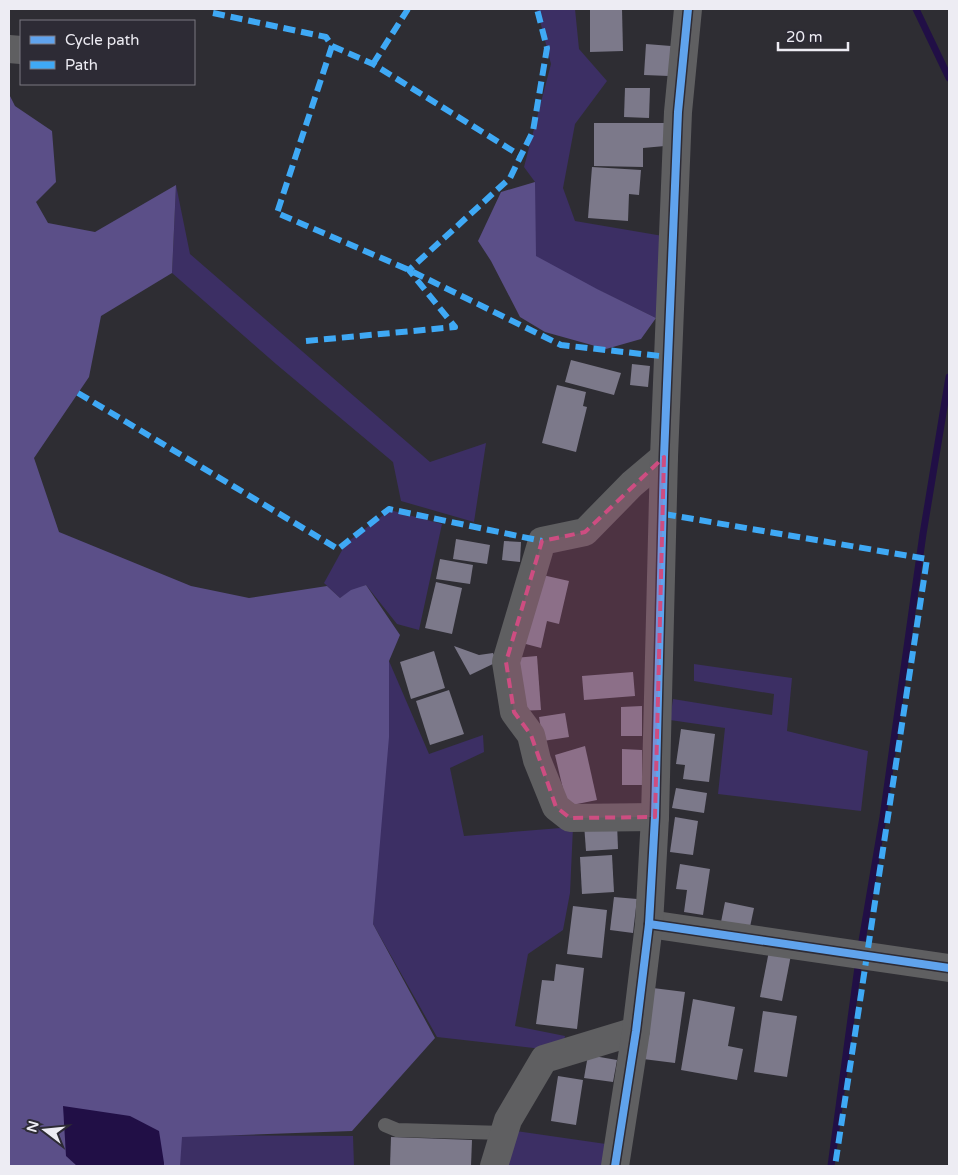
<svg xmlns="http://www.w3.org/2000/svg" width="958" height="1175" viewBox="0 0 958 1175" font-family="'Varela Round',sans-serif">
<rect width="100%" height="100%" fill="#2e2d33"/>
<g fill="#3c2f64">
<polygon points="537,9 575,9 579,49 607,81 575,124 563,188 575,221 663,236 656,318 530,257 535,182 524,167 551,64"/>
<polygon points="176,185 190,254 430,462 486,443 474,522 401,501 393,462 276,364 172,273"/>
<polygon points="390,510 442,524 419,630 397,624 366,585 350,592 340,598 324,583 346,543"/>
<polygon points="389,661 429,754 483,735 484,752 450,768 464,836 573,827 570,893 563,930 528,954 515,1026 565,1036 563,1046 542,1049 437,1037 373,924"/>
<polygon points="694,664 792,678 787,731 868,751 861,811 718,794 725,728 670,720 673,699 772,715 774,694 694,681"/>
<polygon points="516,1131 606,1144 603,1166 505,1166"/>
<polygon points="178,1135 353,1136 354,1166 177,1166"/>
</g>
<g fill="#5b4f88">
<polygon points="9,94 15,106 52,131 56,182 36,202 48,223 95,232 176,185 172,273 101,316 89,377 34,458 59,532 191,586 249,598 327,586 340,598 351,590 366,585 400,635 389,661 389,737 373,924 435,1038 352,1131 182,1137 180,1166 9,1166"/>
<polygon points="535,182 536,256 597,289 656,318 641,339 606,349 545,332 520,317 491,261 478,241 501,192"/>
</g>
<polygon fill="#210f46" points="63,1106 130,1116 159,1131 164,1163 164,1166 77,1166 66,1156"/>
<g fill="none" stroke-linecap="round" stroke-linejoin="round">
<g stroke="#210f46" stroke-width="7">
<polyline points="916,9 949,78"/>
<polyline points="862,941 883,817 923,534 949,377"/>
<polyline points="831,1166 858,967"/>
</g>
</g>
<g fill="#7c798a">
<polygon points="590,9 622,9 623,51 590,52"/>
<polygon points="646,44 671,46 669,76 644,75"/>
<polygon points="625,88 650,88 649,118 624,117"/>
<polygon points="594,123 665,123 665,146 643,148 643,167 594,166"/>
<polygon points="592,167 641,170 639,195 629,194 628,221 588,218"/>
<polygon points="571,360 621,373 614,395 565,382"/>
<polygon points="632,364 650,366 648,387 630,385"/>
<polygon points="557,385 586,392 583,406 587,407 576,452 542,443"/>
<polygon points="456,539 490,545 487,564 453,559"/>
<polygon points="504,541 521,542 520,562 502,560"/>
<polygon points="440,559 473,565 470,584 436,579"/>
<polygon points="538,574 569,581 559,624 547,621 541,648 522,643"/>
<polygon points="436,582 462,588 452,634 425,628"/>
<polygon points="454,646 479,655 493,653 497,662 470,675"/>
<polygon points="434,651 445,688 411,699 400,662"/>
<polygon points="537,656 541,710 518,711 514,658"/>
<polygon points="633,672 635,696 584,700 582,676"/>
<polygon points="449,690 464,734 430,745 416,701"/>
<polygon points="642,706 642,736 621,736 621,707"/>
<polygon points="565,713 569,737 543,741 539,717"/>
<polygon points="681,729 715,734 709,782 683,779 685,765 676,764"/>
<polygon points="585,746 597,800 567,806 555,755"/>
<polygon points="622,749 642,750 642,785 622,785"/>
<polygon points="676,788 707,793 704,813 672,808"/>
<polygon points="675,817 698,821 693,855 670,852"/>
<polygon points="617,823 618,849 586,851 584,824"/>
<polygon points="612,855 614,892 582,894 580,857"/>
<polygon points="680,864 710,869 703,915 684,912 687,890 676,889"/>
<polygon points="614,897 637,899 633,933 610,930"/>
<polygon points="725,902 754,908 750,927 721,922"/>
<polygon points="573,906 607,910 602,958 567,954"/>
<polygon points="769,951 791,955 782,1001 760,997"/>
<polygon points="556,964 584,968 577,1029 536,1024 542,980 554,981"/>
<polygon points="653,988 685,992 675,1063 643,1059"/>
<polygon points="693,999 735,1007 728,1046 743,1049 737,1080 681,1070"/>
<polygon points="763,1011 797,1016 787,1077 754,1072"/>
<polygon points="588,1055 617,1060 613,1082 584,1078"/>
<polygon points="558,1076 583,1080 576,1125 551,1121"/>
<polygon points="391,1137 472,1140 471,1166 390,1166"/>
</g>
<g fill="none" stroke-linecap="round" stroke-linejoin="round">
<polyline stroke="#5f5f61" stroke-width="14" points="385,1125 397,1130 504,1133"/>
<g stroke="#5f5f61" stroke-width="28">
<polyline points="9,49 21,50"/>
<polyline points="655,817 570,818 556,807 537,760 531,735 514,712 506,662 542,541 585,532 632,484 664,457"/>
<polyline points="649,924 949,968"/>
<polyline points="494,1166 508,1120 544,1059 636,1031"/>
<polyline points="615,1166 636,1031 649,924 655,817 664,457 678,112 688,9"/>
</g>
<g stroke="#3fa9f5" stroke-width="6" stroke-dasharray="12 6" stroke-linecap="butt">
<polyline points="213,13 326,37 332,46 277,213 409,270 561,345 669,357"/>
<polyline points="332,46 373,64 521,156"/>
<polyline points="373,64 408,9"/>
<polyline points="306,341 455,327 409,270 510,178 533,131 547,48 537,9"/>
<polyline points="78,393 338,549 389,509 542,541"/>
<polyline points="664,514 927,559 835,1166"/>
</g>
<defs>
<g id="cycleway">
<polyline points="649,924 949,968"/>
<polyline points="615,1166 636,1031 649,924 655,817 664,457 678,112 688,9"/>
</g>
</defs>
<use href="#cycleway" stroke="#2d2b35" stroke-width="11"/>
<use href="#cycleway" stroke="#60a3ed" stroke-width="8"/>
</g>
<path fill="#cd4d81" fill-opacity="0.2" stroke="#cd4d81" stroke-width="4" stroke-dasharray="10 6" stroke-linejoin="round" d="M664,457L655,817L570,818L556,807L531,735L514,712L506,662L542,541L585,532Z"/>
<rect width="958" height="1175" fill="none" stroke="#edecf3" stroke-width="20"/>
<rect x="20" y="20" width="175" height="65" fill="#2d2b35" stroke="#7a7881"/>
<rect x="30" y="36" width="25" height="8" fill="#60a3ed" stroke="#7a7881"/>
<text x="65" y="45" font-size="15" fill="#edecf3">Cycle path</text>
<rect x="30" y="61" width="25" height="8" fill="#3fa9f5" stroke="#7a7881"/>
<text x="65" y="70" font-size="15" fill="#edecf3">Path</text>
<g transform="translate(45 1130) rotate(286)" stroke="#2d2b35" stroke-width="4" paint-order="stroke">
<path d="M0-4L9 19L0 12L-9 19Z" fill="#edecf3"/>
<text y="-8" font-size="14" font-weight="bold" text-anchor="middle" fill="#edecf3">N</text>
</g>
<path d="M778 42v8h70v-8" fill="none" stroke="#edecf3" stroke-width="2.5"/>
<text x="786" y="42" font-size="15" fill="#edecf3" stroke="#2d2b35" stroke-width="4" paint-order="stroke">20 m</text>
</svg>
